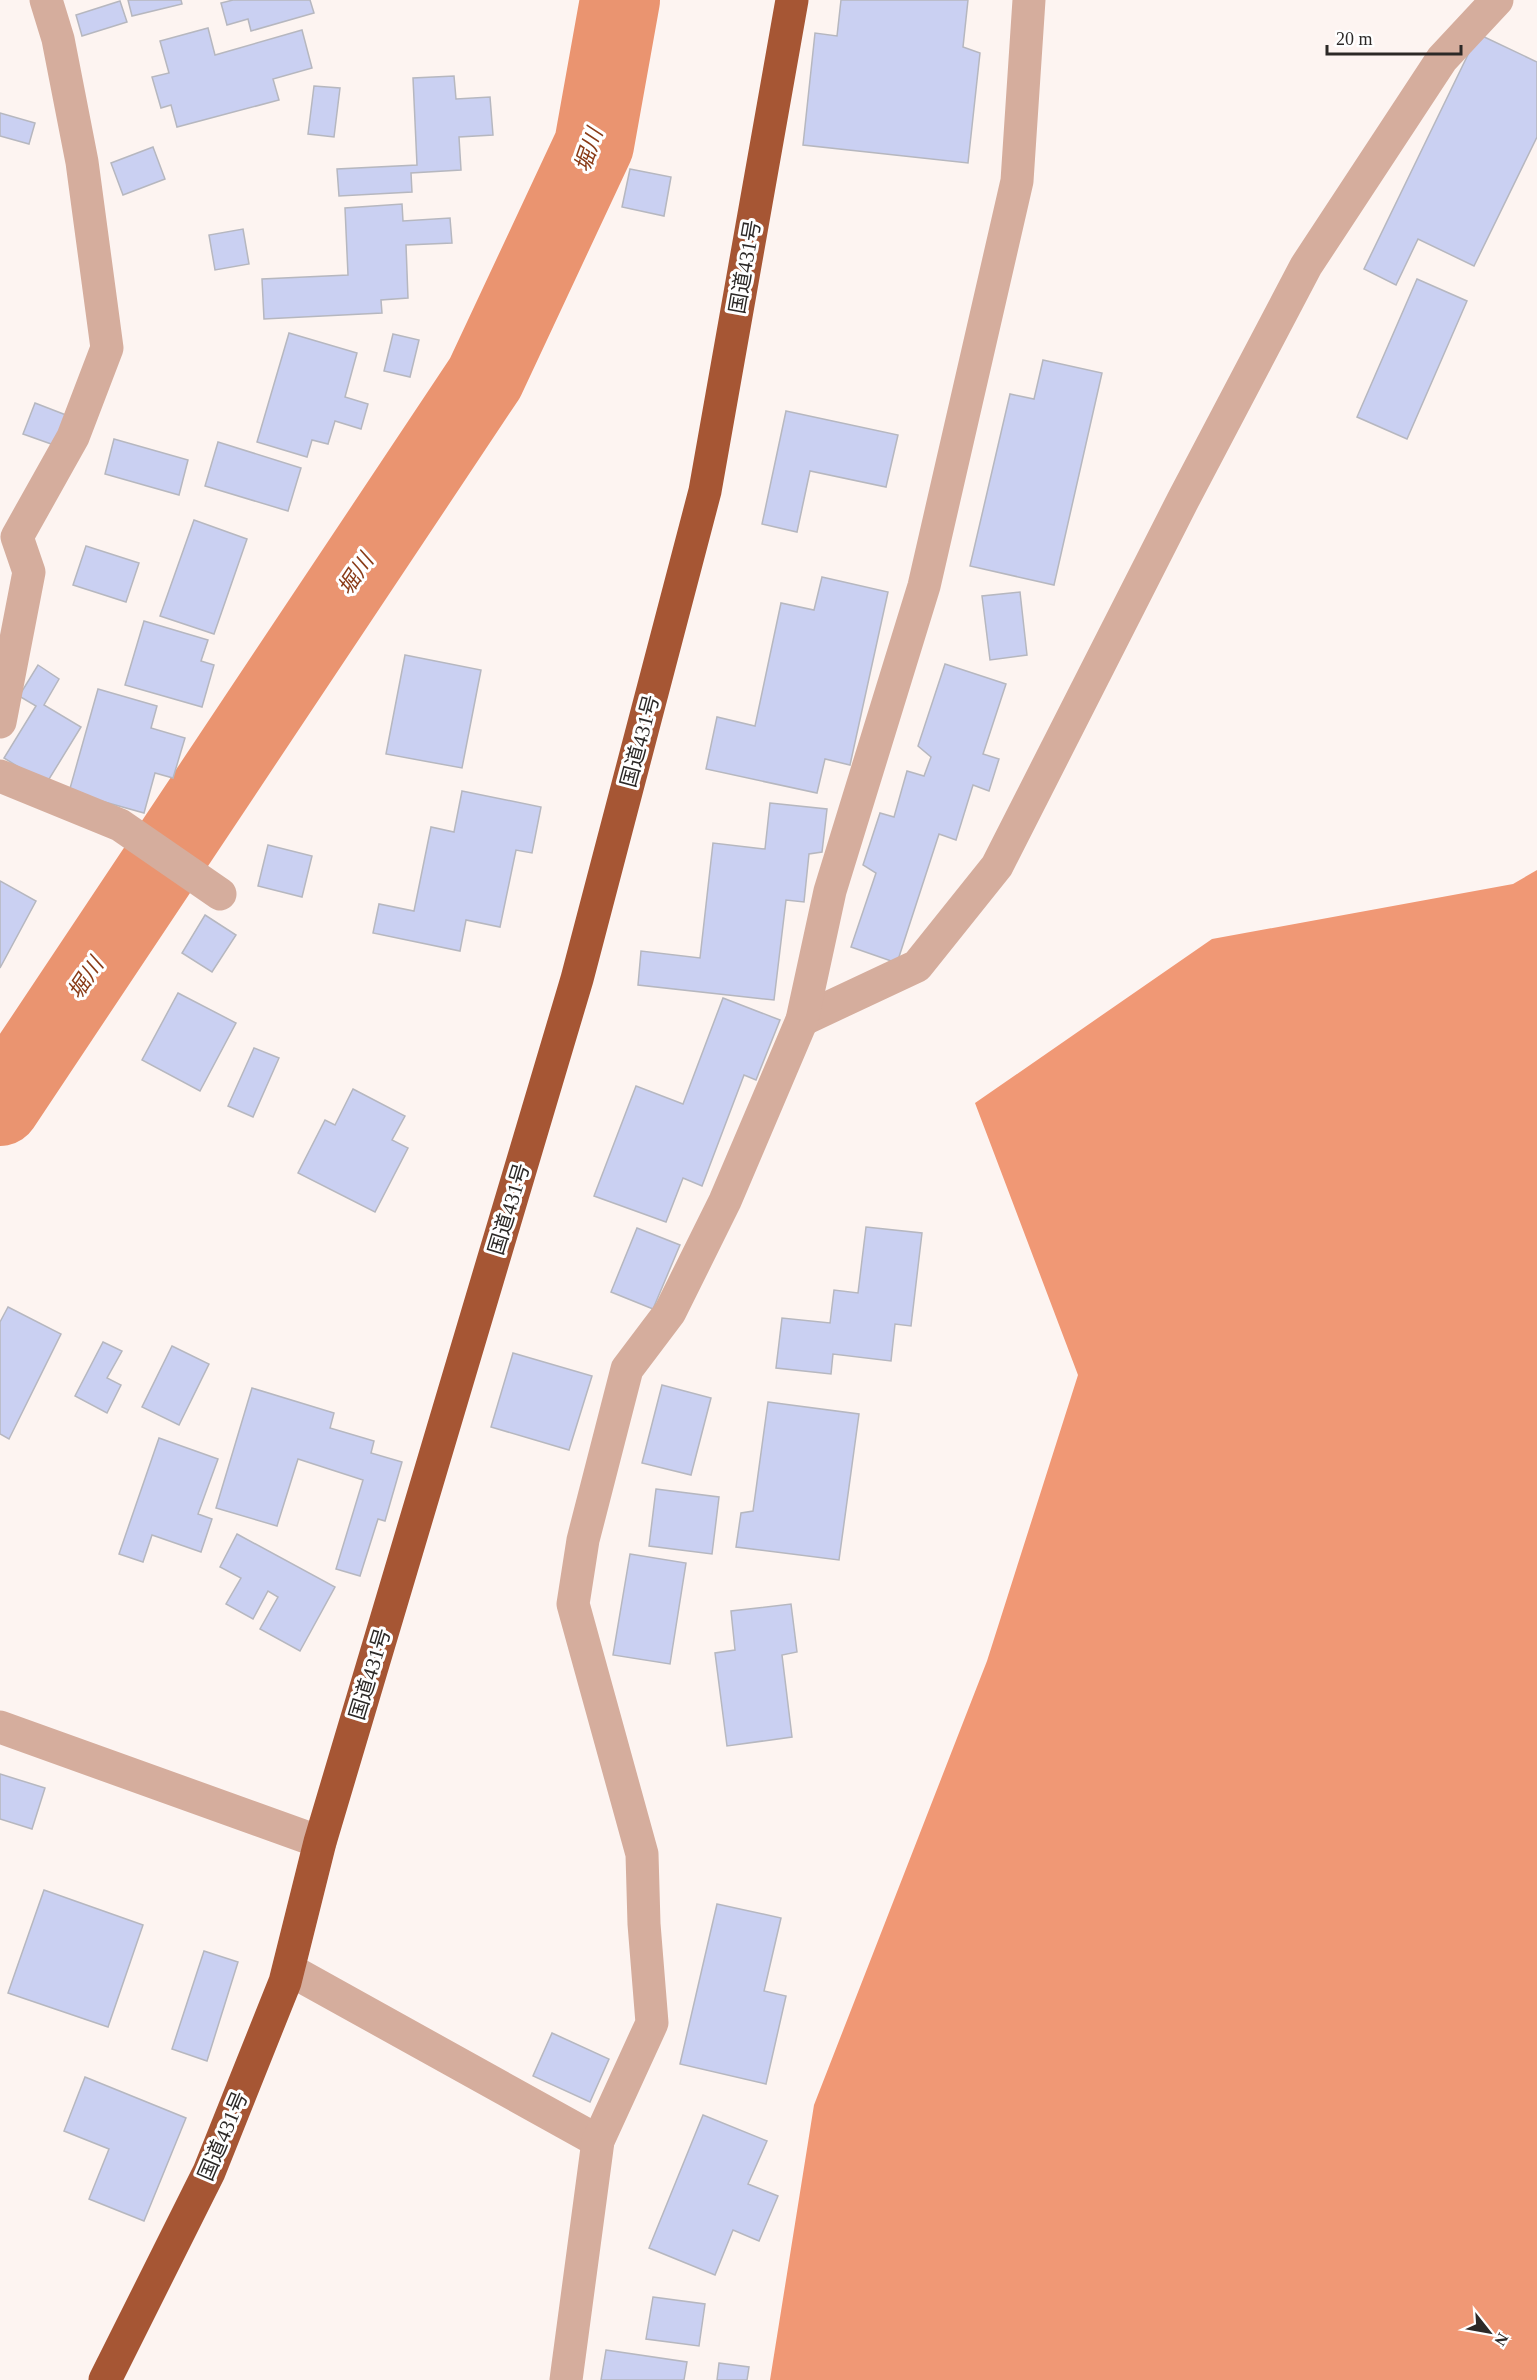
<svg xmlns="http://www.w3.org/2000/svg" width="1537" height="2380" viewBox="0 0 1537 2380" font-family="'Times New Roman','Noto Sans JP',serif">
<rect width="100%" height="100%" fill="#fdf4f1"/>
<polygon fill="#f09875" points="1537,870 1537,2380 770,2380 814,2105 987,1661 1078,1375 975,1103 1212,939 1513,884"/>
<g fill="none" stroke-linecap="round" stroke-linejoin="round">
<polyline stroke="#ea9470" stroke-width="80" points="0,1106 485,378 594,145 620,0"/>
</g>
<g fill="#cad0f2" stroke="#b6b7bf" stroke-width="1.5">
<polygon points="128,0 181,0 182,4 132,16"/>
<polygon points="233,0 310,0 314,13 251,31 248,19 227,25 221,3"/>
<polygon points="841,0 968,0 963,47 980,53 968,163 803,145 815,33 837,36"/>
<polygon points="120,1 127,22 82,36 76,15"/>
<polygon points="208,28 215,55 302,30 312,68 273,79 279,100 177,127 171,105 161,108 152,77 169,73 160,41"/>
<polygon points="1478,34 1537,62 1537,137 1474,266 1418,239 1396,285 1364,269"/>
<polygon points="454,76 456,99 490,97 493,135 459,137 461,170 411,173 412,192 339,196 337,169 417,165 413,78"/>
<polygon points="314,86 340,88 334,137 308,134"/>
<polygon points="0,113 35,123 29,144 0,136"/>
<polygon points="153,147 165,179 123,195 111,163"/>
<polygon points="630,169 671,177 664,216 622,207"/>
<polygon points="402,204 403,221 450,218 452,243 406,245 408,298 381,300 382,313 264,319 262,279 348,275 345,208"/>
<polygon points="243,229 249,264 215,270 209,235"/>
<polygon points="1417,279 1467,301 1407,439 1357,417"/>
<polygon points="289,333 357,353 345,397 368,404 361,429 335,421 328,444 312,440 307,457 257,442"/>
<polygon points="393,334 419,340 410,377 384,371"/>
<polygon points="1043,360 1102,373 1054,585 970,566 1010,394 1034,399"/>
<polygon points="35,403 66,415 54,445 23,434"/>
<polygon points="786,411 898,435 886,487 810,471 797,532 762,524"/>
<polygon points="114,439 188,460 179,495 105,474"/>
<polygon points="218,442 301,468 288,511 205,486"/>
<polygon points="194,520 247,539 214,634 160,616"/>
<polygon points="86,546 139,563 126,602 73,585"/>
<polygon points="822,577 888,592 850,765 825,759 817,793 706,769 717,717 755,726 781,603 814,610"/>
<polygon points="1020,592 1027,655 990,660 982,596"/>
<polygon points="144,621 208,640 201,661 214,665 202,707 125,685"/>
<polygon points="405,655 481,670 462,768 386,754"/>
<polygon points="945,664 1006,684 983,754 999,759 989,791 973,785 956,840 939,834 897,963 851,947 876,873 863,865 880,813 894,817 907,771 924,776 931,757 918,746"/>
<polygon points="38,665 59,679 44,705 81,727 46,784 4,758 36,706 19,696"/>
<polygon points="98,689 157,706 151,728 185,738 173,778 155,773 144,813 69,792"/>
<polygon points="462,791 541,807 532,853 516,850 500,927 466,920 460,951 373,933 379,904 414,911 431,827 454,832"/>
<polygon points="770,803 827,809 822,852 809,854 804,902 786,900 774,1000 638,985 641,951 700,958 713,843 765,849"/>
<polygon points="268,845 312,856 302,897 258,886"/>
<polygon points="0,881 36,901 0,968"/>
<polygon points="205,915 236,935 212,972 182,953"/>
<polygon points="178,993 236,1023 200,1091 142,1060"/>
<polygon points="723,998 780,1020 756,1080 744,1075 702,1186 683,1178 666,1222 594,1196 636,1086 683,1104"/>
<polygon points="254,1048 279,1058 253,1117 228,1106"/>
<polygon points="353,1089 405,1116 392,1140 408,1148 375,1212 298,1173 325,1120 335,1125"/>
<polygon points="866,1227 922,1233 911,1326 895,1324 891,1361 833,1354 831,1374 776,1368 782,1318 830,1323 834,1290 858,1293"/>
<polygon points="637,1228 680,1245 653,1309 611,1292"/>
<polygon points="8,1307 61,1334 9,1439 0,1434 0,1322"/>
<polygon points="103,1342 122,1351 107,1378 121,1385 107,1413 75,1396"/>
<polygon points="172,1346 209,1364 179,1425 142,1407"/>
<polygon points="513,1353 592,1376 569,1450 491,1427"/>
<polygon points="662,1385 711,1398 691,1475 642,1463"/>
<polygon points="252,1388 334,1413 330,1428 374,1441 371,1453 402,1462 385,1521 378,1519 360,1576 336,1569 363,1480 298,1459 277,1526 216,1508"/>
<polygon points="768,1402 859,1414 839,1560 736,1547 741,1513 753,1511"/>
<polygon points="159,1438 218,1459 198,1514 212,1519 201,1552 152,1535 143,1562 119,1554"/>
<polygon points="656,1489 719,1497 712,1554 649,1546"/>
<polygon points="237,1534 335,1587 300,1651 260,1629 278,1597 268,1591 253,1619 226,1604 241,1578 220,1567"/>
<polygon points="630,1554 686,1563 670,1664 613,1655"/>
<polygon points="791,1604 797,1652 782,1655 792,1737 727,1746 715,1653 735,1650 731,1611"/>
<polygon points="0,1774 45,1788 32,1829 0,1819"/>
<polygon points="44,1890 143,1925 108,2027 8,1993"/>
<polygon points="717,1904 781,1918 764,1991 786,1996 766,2084 680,2064"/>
<polygon points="204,1951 238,1962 207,2061 172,2049"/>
<polygon points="552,2033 609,2059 590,2102 533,2076"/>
<polygon points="85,2077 186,2118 144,2221 89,2199 109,2149 64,2131"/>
<polygon points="703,2115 767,2141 748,2184 778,2196 759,2241 733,2230 715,2275 649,2248"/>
<polygon points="653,2297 705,2304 699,2346 646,2339"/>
<polygon points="606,2350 687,2362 684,2380 601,2380"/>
<polygon points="719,2363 749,2367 747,2380 717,2380"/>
</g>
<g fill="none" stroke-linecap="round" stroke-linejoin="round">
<g stroke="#d5ad9d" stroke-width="33">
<polyline points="0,722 29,572 17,537 73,437 107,348 82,162 58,39 46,0"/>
<polyline points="0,776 120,825 220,894"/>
<polyline points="802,1020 917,966 997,866 1183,500 1306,266 1442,59 1497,0"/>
<polyline points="0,1727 320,1842"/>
<polyline points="290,1970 598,2141"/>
<polyline points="566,2380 598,2141 652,2023 644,1924 642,1854 573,1604 583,1540 627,1369 670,1312 725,1201 802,1020 830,891 924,586 1017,181 1029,0"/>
</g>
<polyline stroke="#a65634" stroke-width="33" points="105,2380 209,2172 285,1982 320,1842 577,979 705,491 792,0"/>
</g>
<g text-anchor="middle" stroke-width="6" stroke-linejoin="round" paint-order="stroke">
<g font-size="21" fill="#2c2927" stroke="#fff">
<text transform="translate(745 267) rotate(-80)" y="7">国道431号</text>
<text transform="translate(640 741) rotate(-75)" y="7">国道431号</text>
<text transform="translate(509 1209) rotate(-73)" y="7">国道431号</text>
<text transform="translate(370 1674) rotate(-73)" y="7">国道431号</text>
<text transform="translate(223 2136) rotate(-67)" y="7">国道431号</text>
</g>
<g font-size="22" font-style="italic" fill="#8a3c18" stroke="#fff">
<text transform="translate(588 150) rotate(-71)" y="8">堀川</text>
<text transform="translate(355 574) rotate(-56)" y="8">堀川</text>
<text transform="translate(85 978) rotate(-56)" y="8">堀川</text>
</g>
</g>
<g transform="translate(1489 2332) rotate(121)" stroke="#ffffff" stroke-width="4.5" paint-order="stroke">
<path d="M0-4.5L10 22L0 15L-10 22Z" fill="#2c2927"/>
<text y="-9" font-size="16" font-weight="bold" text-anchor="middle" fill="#2c2927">N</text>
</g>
<path d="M1327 45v9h134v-9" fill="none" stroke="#2c2927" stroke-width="3"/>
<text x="1336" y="45" font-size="18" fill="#2c2927" stroke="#ffffff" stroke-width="4.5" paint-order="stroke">20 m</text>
</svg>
